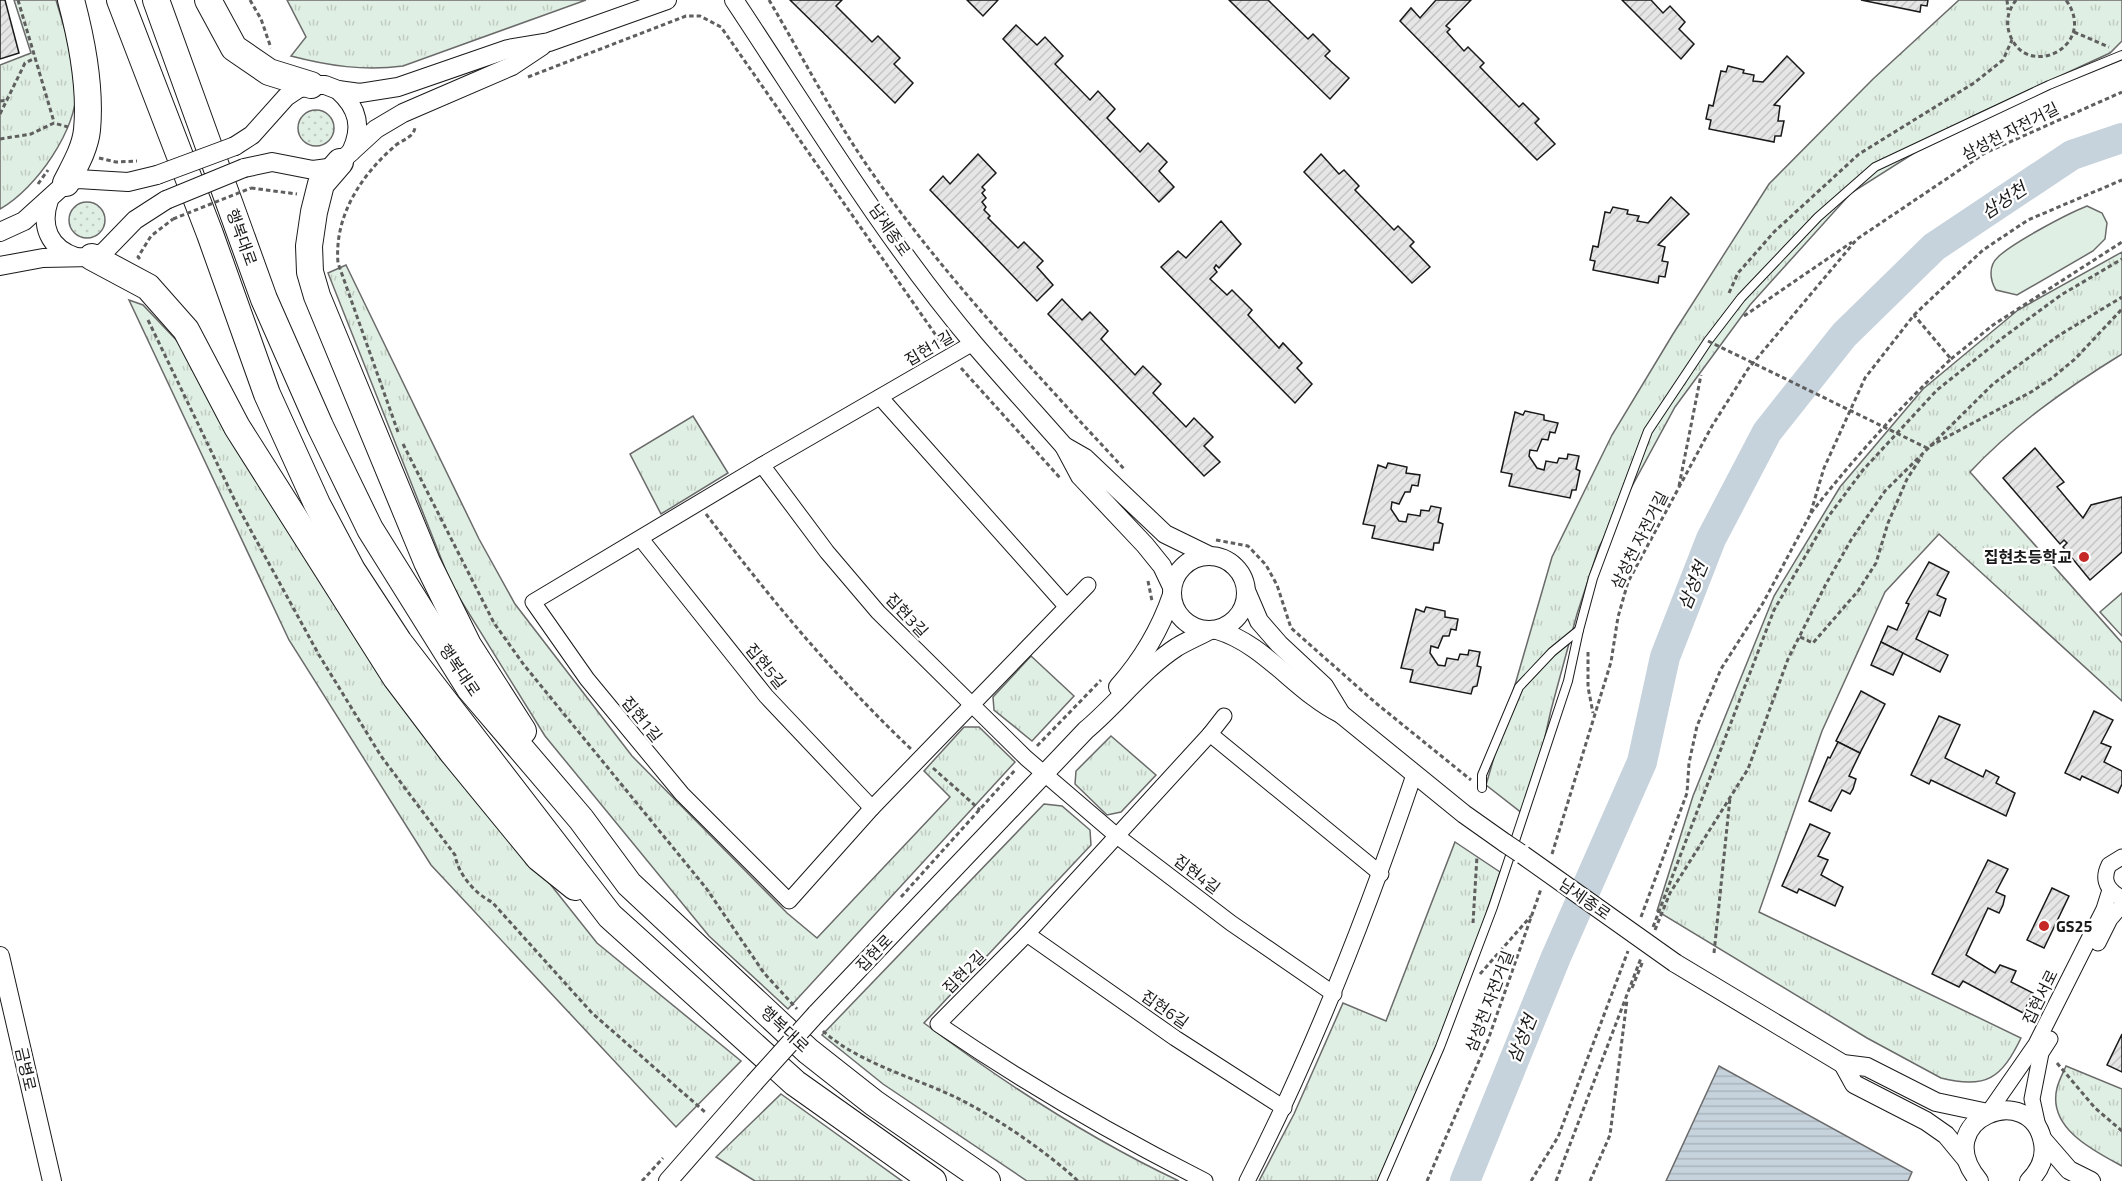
<svg xmlns="http://www.w3.org/2000/svg" width="2122" height="1181" viewBox="0 0 2122 1181" font-family="'Titillium Web','Noto Sans KR',sans-serif">
<defs>
<pattern id="grass-dots" width="8" height="8" patternUnits="userSpaceOnUse" patternTransform="scale(1.5)"><rect width="8" height="8" fill="#e0efe3"/><path d="M2 2h.1M6 6h.1" fill="none" stroke="#c0ccc2" stroke-width="1.8" stroke-linecap="round"/></pattern>
<pattern id="park-tufts" width="24" height="20" patternUnits="userSpaceOnUse" patternTransform="scale(1.5)"><rect width="24" height="20" fill="#e0efe3"/><path d="M3 7l-1-3M5 7V3M7 7l1-3M15 17l-1-3M17 17v-4M19 17l1-3" fill="none" stroke="#c0ccc2"/></pattern>
<pattern id="water-rules" width="6" height="5" patternUnits="userSpaceOnUse" patternTransform="scale(1.5)"><rect width="6" height="5" fill="#c6d2dc"/><path d="M0 2.5h6" fill="none" stroke="#aab4bc"/></pattern>
<pattern id="building-hatch" width="6" height="6" patternUnits="userSpaceOnUse" patternTransform="scale(1.5)"><rect width="6" height="6" fill="#e6e6e6"/><path d="M-1 1l2-2M0 6l6-6M5 7l2-2" fill="none" stroke="#c5c5c5"/></pattern>
</defs>
<rect width="100%" height="100%" fill="#fff"/>
<g fill="url(#grass-dots)" stroke="#6a6a6a" stroke-width="1.5">
<circle cx="316" cy="128" r="18"/>
<circle cx="87" cy="220" r="18"/>
</g>
<g fill="url(#park-tufts)" stroke="#6a6a6a" stroke-width="1.5">
<path d="M14,0H56C64,28 75,56 76,85C79,128 36,189 0,209V65L31,53Z"/>
<path d="M287,0H586L403,66C364,71 329,66 291,56L306,37Z"/>
<polygon points="1959,0 2122,0 2122,41 2110,53 1971,117 1851,193 1750,305 1675,407 1599,547 1577,614 1551,710 1527,817 1486,785 1552,557 1612,435 1673,334 1769,184 1873,79"/>
<path d="M2122,252V354C2067,388 2014,425 1970,472L2122,643V701L1939,534L1885,592L1822,731L1759,912L2021,1038C2002,1077 1987,1090 1941,1078L1867,1038L1657,911L1693,796L1774,596L1840,487L1923,389L2018,310Z"/>
<polygon points="346,265 479,539 515,604 632,756 787,913 817,938 950,797 924,771 964,727 979,727 1015,762 788,1009 709,936 545,736 452,586 328,273"/>
<polygon points="129,300 143,305 182,346 261,488 383,678 403,699 597,943 741,1061 676,1127 431,865 289,640"/>
<polygon points="693,416 728,473 661,514 630,454"/>
<polygon points="1031,656 1074,696 1032,741 994,710 993,697"/>
<polygon points="1111,736 1156,775 1121,812 1107,815 1075,784 1076,771"/>
<path d="M1044,804L1062,806L1090,830L1091,845L924,1023C1004,1083 1088,1138 1179,1181H1027L883,1084L822,1035Z"/>
<polygon points="1455,842 1500,872 1464,981 1381,1181 1259,1181 1294,1114 1343,1003 1386,1021"/>
<path d="M2066,1066L2122,1089V1166C2094,1151 2047,1128 2057,1088C2059,1080 2063,1073 2066,1066Z"/>
<polygon points="781,1094 902,1181 755,1181 716,1157"/>
</g>
<g fill="#e0efe3" stroke="#6a6a6a" stroke-width="1.5">
<path d="M2087,206L2102,213L2107,223L2105,239L2093,251L2017,295L1996,290C1990,280 1988,266 1998,257C2012,243 2067,214 2087,206Z"/>
<polygon points="2122,593 2122,636 2100,612"/>
</g>
<polygon fill="url(#water-rules)" stroke="#6a6a6a" stroke-width="1.5" points="1719,1066 1912,1172 1908,1181 1666,1181"/>
<g fill="none" stroke-linecap="round" stroke-linejoin="round">
<polyline stroke="#c6d2dc" stroke-width="30" points="1465,1181 1556,957 1642,762 1665,657 1711,539 1767,432 1844,335 1934,247 2072,155 2122,138"/>
</g>
<g fill="url(#building-hatch)" stroke="#1a1a1a" stroke-width="1.5">
<polygon points="0,0 5,0 19,53 0,59"/>
<polygon points="790,0 842,0 836,6 872,42 878,36 900,58 894,64 913,83 895,103"/>
<polygon points="967,0 998,0 983,16"/>
<polygon points="1229,0 1268,0 1308,39 1313,34 1330,51 1325,56 1349,78 1330,99"/>
<polygon points="1436,0 1471,0 1446,26 1450,29 1447,32 1464,51 1468,47 1484,63 1480,67 1519,107 1523,103 1539,119 1535,123 1555,144 1537,160 1400,21 1411,8 1420,18"/>
<polygon points="1622,0 1651,0 1663,13 1670,6 1685,22 1679,29 1694,44 1681,59"/>
<polygon points="1861,0 1928,0 1927,6 1921,5 1920,12"/>
<polygon points="1016,25 1037,45 1045,37 1063,56 1055,64 1090,100 1098,91 1115,109 1107,118 1140,152 1148,143 1167,162 1159,171 1174,187 1159,202 1003,39"/>
<polygon points="1787,56 1804,73 1774,105 1780,106 1778,121 1784,121 1781,136 1775,136 1774,142 1709,129 1711,120 1706,119 1709,105 1713,106 1721,71 1726,72 1728,66 1744,70 1743,73 1754,75 1753,81 1763,82"/>
<polygon points="978,154 996,173 982,187 985,190 982,193 986,198 982,202 986,207 984,210 990,216 988,218 1018,248 1024,242 1043,261 1037,267 1053,285 1037,301 930,190 943,176 950,184"/>
<polygon points="1321,154 1339,174 1344,170 1359,186 1355,190 1394,230 1398,226 1414,242 1410,246 1430,267 1412,283 1304,172"/>
<polygon points="1671,197 1689,214 1658,245 1665,247 1662,261 1668,262 1665,277 1659,276 1658,283 1593,270 1595,261 1590,260 1593,246 1598,247 1605,212 1610,213 1613,207 1628,210 1627,214 1639,216 1637,221 1648,223"/>
<polygon points="1221,221 1241,244 1219,268 1216,265 1214,268 1217,272 1210,279 1227,295 1232,290 1252,310 1248,315 1279,348 1283,343 1302,363 1297,368 1312,384 1295,403 1161,267 1178,251 1186,258"/>
<polygon points="1062,299 1082,320 1090,312 1108,331 1101,339 1135,375 1143,366 1161,384 1153,393 1186,427 1194,418 1213,437 1204,446 1220,462 1204,476 1048,314"/>
<polygon points="1525,411 1544,415 1544,420 1558,423 1555,433 1550,432 1548,440 1542,439 1537,451 1530,450 1529,456 1537,468 1544,470 1546,461 1557,463 1559,458 1567,459 1568,454 1579,456 1576,469 1580,471 1576,490 1572,490 1570,498 1509,486 1512,474 1501,472 1515,412 1523,415"/>
<polygon points="2035,448 2064,482 2057,487 2083,518 2091,505 2122,497 2122,552 2090,580 2063,547 2067,543 2064,540 2060,544 2003,478"/>
<polygon points="1388,463 1407,467 1406,473 1420,475 1418,486 1412,485 1410,492 1405,492 1399,504 1392,502 1391,509 1399,521 1406,522 1408,514 1420,516 1421,510 1429,511 1431,506 1441,508 1438,522 1443,524 1439,543 1434,543 1433,550 1372,538 1375,526 1363,524 1378,465 1386,468"/>
<polygon points="1929,562 1949,572 1937,595 1946,599 1940,616 1929,611 1916,639 1948,655 1940,672 1881,642 1888,626 1897,630 1909,604 1906,603"/>
<polygon points="1426,607 1445,611 1445,617 1458,619 1456,630 1451,629 1449,636 1443,636 1438,648 1431,646 1430,653 1438,665 1445,666 1447,658 1458,660 1460,654 1468,655 1469,650 1480,652 1477,666 1481,667 1477,686 1473,687 1471,694 1410,682 1413,670 1401,668 1416,609 1424,612"/>
<polygon points="1881,642 1903,653 1893,675 1871,665"/>
<polygon points="1861,691 1885,704 1860,753 1836,741"/>
<polygon points="2094,711 2113,720 2101,743 2111,747 2104,762 2122,771 2122,784 2118,793 2082,776 2080,780 2065,773"/>
<polygon points="1939,716 1960,725 1945,758 1983,777 1986,770 1999,777 1996,783 2015,793 2006,816 1931,780 1929,784 1911,775"/>
<polygon points="1838,742 1860,753 1849,776 1856,779 1853,789 1850,794 1842,790 1831,811 1809,801 1828,757 1830,758"/>
<polygon points="1810,824 1830,833 1818,856 1828,860 1821,875 1843,887 1835,906 1799,889 1797,893 1782,886"/>
<polygon points="1988,860 2008,869 1996,892 2005,896 2003,905 1999,913 1988,908 1966,955 1995,973 2000,965 2016,971 2011,982 2033,993 2023,1013 1963,981 1959,987 1932,974"/>
<polygon points="2052,888 2069,896 2044,948 2027,940"/>
<polygon points="2122,1034 2122,1072 2107,1065"/>
</g>
<g fill="none" stroke-linecap="round" stroke-linejoin="round">
<defs>
<g id="service">
<polyline points="1482,788 1482,775 1519,687 1552,652 1579,630 1593,578 1648,431 1708,341 1741,298 1818,217 1875,167 2049,85 2122,55"/>
<polyline points="1382,1181 1440,1047 1493,907 1568,681 1579,630"/>
</g>
<g id="minor">
<polyline points="973,343 762,465 533,602 587,679 682,794 789,901 872,808 1088,585"/>
<polyline points="880,397 1066,606"/>
<polyline points="762,465 827,552 878,612 1026,758 1117,836 1231,923 1334,994"/>
<polyline points="641,539 766,696 872,808"/>
<polyline points="1210,734 1381,874"/>
<path d="M2117,895C2105,887 2103,877 2109,865L2122,857"/>
<polyline points="1027,934 1175,1038 1284,1108"/>
<polyline points="2098,943 2110,919 2122,905"/>
<polyline points="1988,1113 2036,1044 2104,909 2110,890"/>
<polyline points="2039,1131 2032,1099 2041,1053 2050,1039"/>
<path d="M1205,1181C1112,1134 1024,1083 938,1024L1027,934L1210,734L1224,716"/>
<path d="M1247,1181C1314,1050 1367,914 1414,775"/>
</g>
<g id="tertiary">
<path d="M734,0C811,116 884,237 974,344C1003,378 1034,412 1064,446"/>
<path d="M338,90C358,108 363,127 351,152"/>
<polyline points="235,146 252,135 286,97 298,89 311,85 325,85 338,90 360,93 398,87 508,49 549,42 667,0"/>
<polyline points="244,168 272,162 313,170 328,168 340,162 376,129 403,113 512,66 542,46"/>
<path d="M49,200C40,226 49,248 76,257"/>
<polyline points="0,232 24,221 66,183 78,179 128,182 157,175"/>
<polyline points="0,266 43,258 92,257 104,252 135,220 166,200"/>
<circle cx="1209" cy="593" r="37"/>
<polyline points="1172,587 1162,566 1145,545 1080,476 1064,446 1085,458 1165,534 1208,555"/>
<polyline points="1247,593 1259,621 1279,644 1324,686 1341,714"/>
<path d="M1217,630C1265,644 1296,692 1341,714L1464,814L1505,843"/>
<path d="M1118,687C1142,660 1160,630 1172,595"/>
<polyline points="0,956 52,1181"/>
<polyline points="1675,963 1843,1064 1867,1067 1936,1102 1988,1113"/>
<path d="M816,1014L1086,730C1117,704 1143,669 1177,647C1187,641 1199,636 1210,630"/>
<polyline points="1843,1064 1854,1084 1926,1121 1946,1135 1965,1158"/>
<polyline points="2043,1140 2069,1170 2091,1181"/>
<polyline points="668,1181 754,1083"/>
<path d="M1979,1181C1927,1119 2032,1079 2043,1143C2046,1159 2039,1171 2029,1181"/>
</g>
<g id="trunk">
<polyline points="120,0 210,234 267,394 317,504 352,570 399,642 610,916 795,1083 933,1181"/>
<polyline points="156,0 264,299 320,426 370,529 470,689 581,819 629,884 808,1051 874,1103 987,1181"/>
<polyline points="208,0 234,48 269,72 311,85"/>
<polyline points="340,162 321,184 314,212 309,246 310,272 317,296 427,562 468,645 523,731"/>
<path d="M66,183C74,167 85,149 87,130C91,88 82,41 71,0"/>
<polyline points="92,257 148,287 186,330 237,427 396,678 452,752 539,858 575,887"/>
</g>
</defs>
<use href="#service" stroke="#1a1a1a" stroke-width="10"/>
<use href="#minor" stroke="#1a1a1a" stroke-width="17"/>
<use href="#tertiary" stroke="#1a1a1a" stroke-width="20"/>
<use href="#trunk" stroke="#1a1a1a" stroke-width="28"/>
<g stroke="#5f5f5f" stroke-width="3" stroke-dasharray="4.5 3" stroke-linecap="butt">
<polyline points="18,0 54,122"/>
<polyline points="250,0 261,19 271,48"/>
<path d="M769,0C798,49 825,101 856,149C930,262 1034,371 1125,470"/>
<polyline points="2007,0 2008,10"/>
<path d="M2016,0C2008,11 2005,22 2010,35C2027,81 2099,46 2066,0"/>
<polyline points="2074,32 2109,47"/>
<polyline points="528,77 686,16 700,16 721,27 942,344"/>
<polyline points="0,101 8,100"/>
<polyline points="0,114 25,63 35,58"/>
<polyline points="0,139 31,134 54,123 68,127"/>
<polyline points="99,158 116,162 137,161"/>
<polyline points="38,184 48,170"/>
<polyline points="251,188 297,194"/>
<polyline points="140,259 138,257 151,236 173,219"/>
<polyline points="1729,293 1738,273 1774,232 1859,154 1974,83 2003,60 2012,40"/>
<polyline points="1744,316 1852,242"/>
<path d="M148,320L238,507L319,655L381,756L455,855C458,874 475,894 492,902L592,1013L705,1112"/>
<polyline points="1951,359 1993,325 2122,242"/>
<polyline points="961,368 1061,479"/>
<path d="M398,432L338,263C334,216 361,175 396,145C404,139 414,137 415,127"/>
<polyline points="403,444 494,623 524,665 706,888 764,973 797,1009"/>
<polyline points="1930,446 2031,392 2052,378 2075,359 2122,309"/>
<polyline points="1679,486 1701,375"/>
<path d="M1811,513C1854,458 1900,407 1951,359L1914,315"/>
<path d="M706,514C769,597 835,677 911,749"/>
<polyline points="1216,540 1248,546 1266,565 1277,585 1291,628 1377,704 1471,780"/>
<polyline points="1148,581 1152,601"/>
<polyline points="1800,637 1813,643 1858,591 1876,563 1888,523 1907,479 1922,456"/>
<polyline points="1588,652 1588,687 1593,713"/>
<polyline points="1037,746 1101,680"/>
<polyline points="933,768 980,810"/>
<polyline points="1552,854 1611,662 1618,617 1628,582 1712,426 1748,369 1857,239 1985,153 2122,92"/>
<polyline points="901,897 1016,769"/>
<polyline points="1641,917 1687,793 1689,763 1697,726 1721,669 1763,603 1810,515 1824,468 1865,378 1914,315 1983,250 2028,220 2122,180"/>
<polyline points="1473,923 1477,856"/>
<polyline points="1653,927 1774,610 1828,517 1863,470 1937,390 2001,339 2061,295 2122,259"/>
<polyline points="1655,930 1670,893 1748,769 1788,659 1826,584 1851,540 1885,491 1993,384 2058,336 2122,297"/>
<polyline points="1714,953 1730,798"/>
<polyline points="1480,974 1531,916"/>
<polyline points="1632,988 1643,961"/>
<path d="M823,1031C859,1063 910,1076 953,1096C993,1115 1046,1151 1078,1181"/>
<polyline points="2057,1063 2095,1108 2122,1131"/>
<polyline points="642,1181 663,1158"/>
<polyline points="1427,1181 1488,1040 1541,889"/>
<polyline points="1531,1181 1558,1137 1628,951"/>
<polyline points="1556,1181 1641,958"/>
<polyline points="1590,1181 1610,1135 1627,1000"/>
</g>
<use href="#service" stroke="#fff" stroke-width="8"/>
<use href="#minor" stroke="#fff" stroke-width="15"/>
<use href="#tertiary" stroke="#fff" stroke-width="18"/>
<use href="#trunk" stroke="#fff" stroke-width="26"/>
<defs>
<g id="tertiary-bridge">
<polyline points="157,175 235,146"/>
<polyline points="166,200 244,168"/>
<polyline points="1505,843 1520,853"/>
<polyline points="1523,855 1675,963"/>
<polyline points="754,1083 816,1014"/>
</g>
</defs>
<use href="#tertiary-bridge" stroke="#1a1a1a" stroke-width="20" stroke-linecap="butt"/>
<g stroke="#5f5f5f" stroke-width="3" stroke-dasharray="4.5 3" stroke-linecap="butt">
<polyline points="173,219 251,188"/>
<polyline points="1708,341 1927,448"/>
</g>
<use href="#tertiary-bridge" stroke="#fff" stroke-width="18"/>
</g>
<g fill="#c62828" stroke="#fff" stroke-width="2">
<circle cx="2084" cy="557" r="6"/>
<circle cx="2044" cy="926" r="6"/>
</g>
<g text-anchor="middle" stroke-width="4.5" stroke-linejoin="round" paint-order="stroke">
<g font-size="16" fill="#1a1a1a" stroke="#fff">
<text transform="translate(2010 131) rotate(-27)" y="6">삼성천 자전거길</text>
<text transform="translate(890 230) rotate(55)" y="6">남세종로</text>
<text transform="translate(242 237) rotate(70)" y="6">행복대로</text>
<text transform="translate(929 348) rotate(-30)" y="6">집현1길</text>
<text transform="translate(1639 540) rotate(-63)" y="6">삼성천 자전거길</text>
<text transform="translate(907 615) rotate(47)" y="6">집현3길</text>
<text transform="translate(766 666) rotate(51)" y="6">집현5길</text>
<text transform="translate(460 670) rotate(56)" y="6">행복대로</text>
<text transform="translate(642 719) rotate(51)" y="6">집현1길</text>
<text transform="translate(1197 874) rotate(37)" y="6">집현4길</text>
<text transform="translate(1585 899) rotate(35)" y="6">남세종로</text>
<text transform="translate(874 953) rotate(-46)" y="6">집현로</text>
<text transform="translate(964 972) rotate(-45)" y="6">집현2길</text>
<text transform="translate(2040 997) rotate(-64)" y="6">집현서로</text>
<text transform="translate(1489 1001) rotate(-69)" y="6">삼성천 자전거길</text>
<text transform="translate(1165 1009) rotate(35)" y="6">집현6길</text>
<text transform="translate(785 1029) rotate(43)" y="6">행복대로</text>
<text transform="translate(26 1069) rotate(77)" y="6">금병로</text>
</g>
<g font-size="16" font-weight="bold" fill="#1a1a1a" stroke="#fff" text-anchor="end">
<text x="2072" y="563">집현초등학교</text>
<text x="2056" y="932" text-anchor="start">GS25</text>
</g>
<g font-size="18" font-style="italic" fill="#1a1a1a" stroke="#fff">
<text transform="translate(2004 201) rotate(-34)" y="6">삼성천</text>
<text transform="translate(1693 586) rotate(-68)" y="6">삼성천</text>
<text transform="translate(1522 1039) rotate(-68)" y="6">삼성천</text>
</g>
</g>
</svg>
